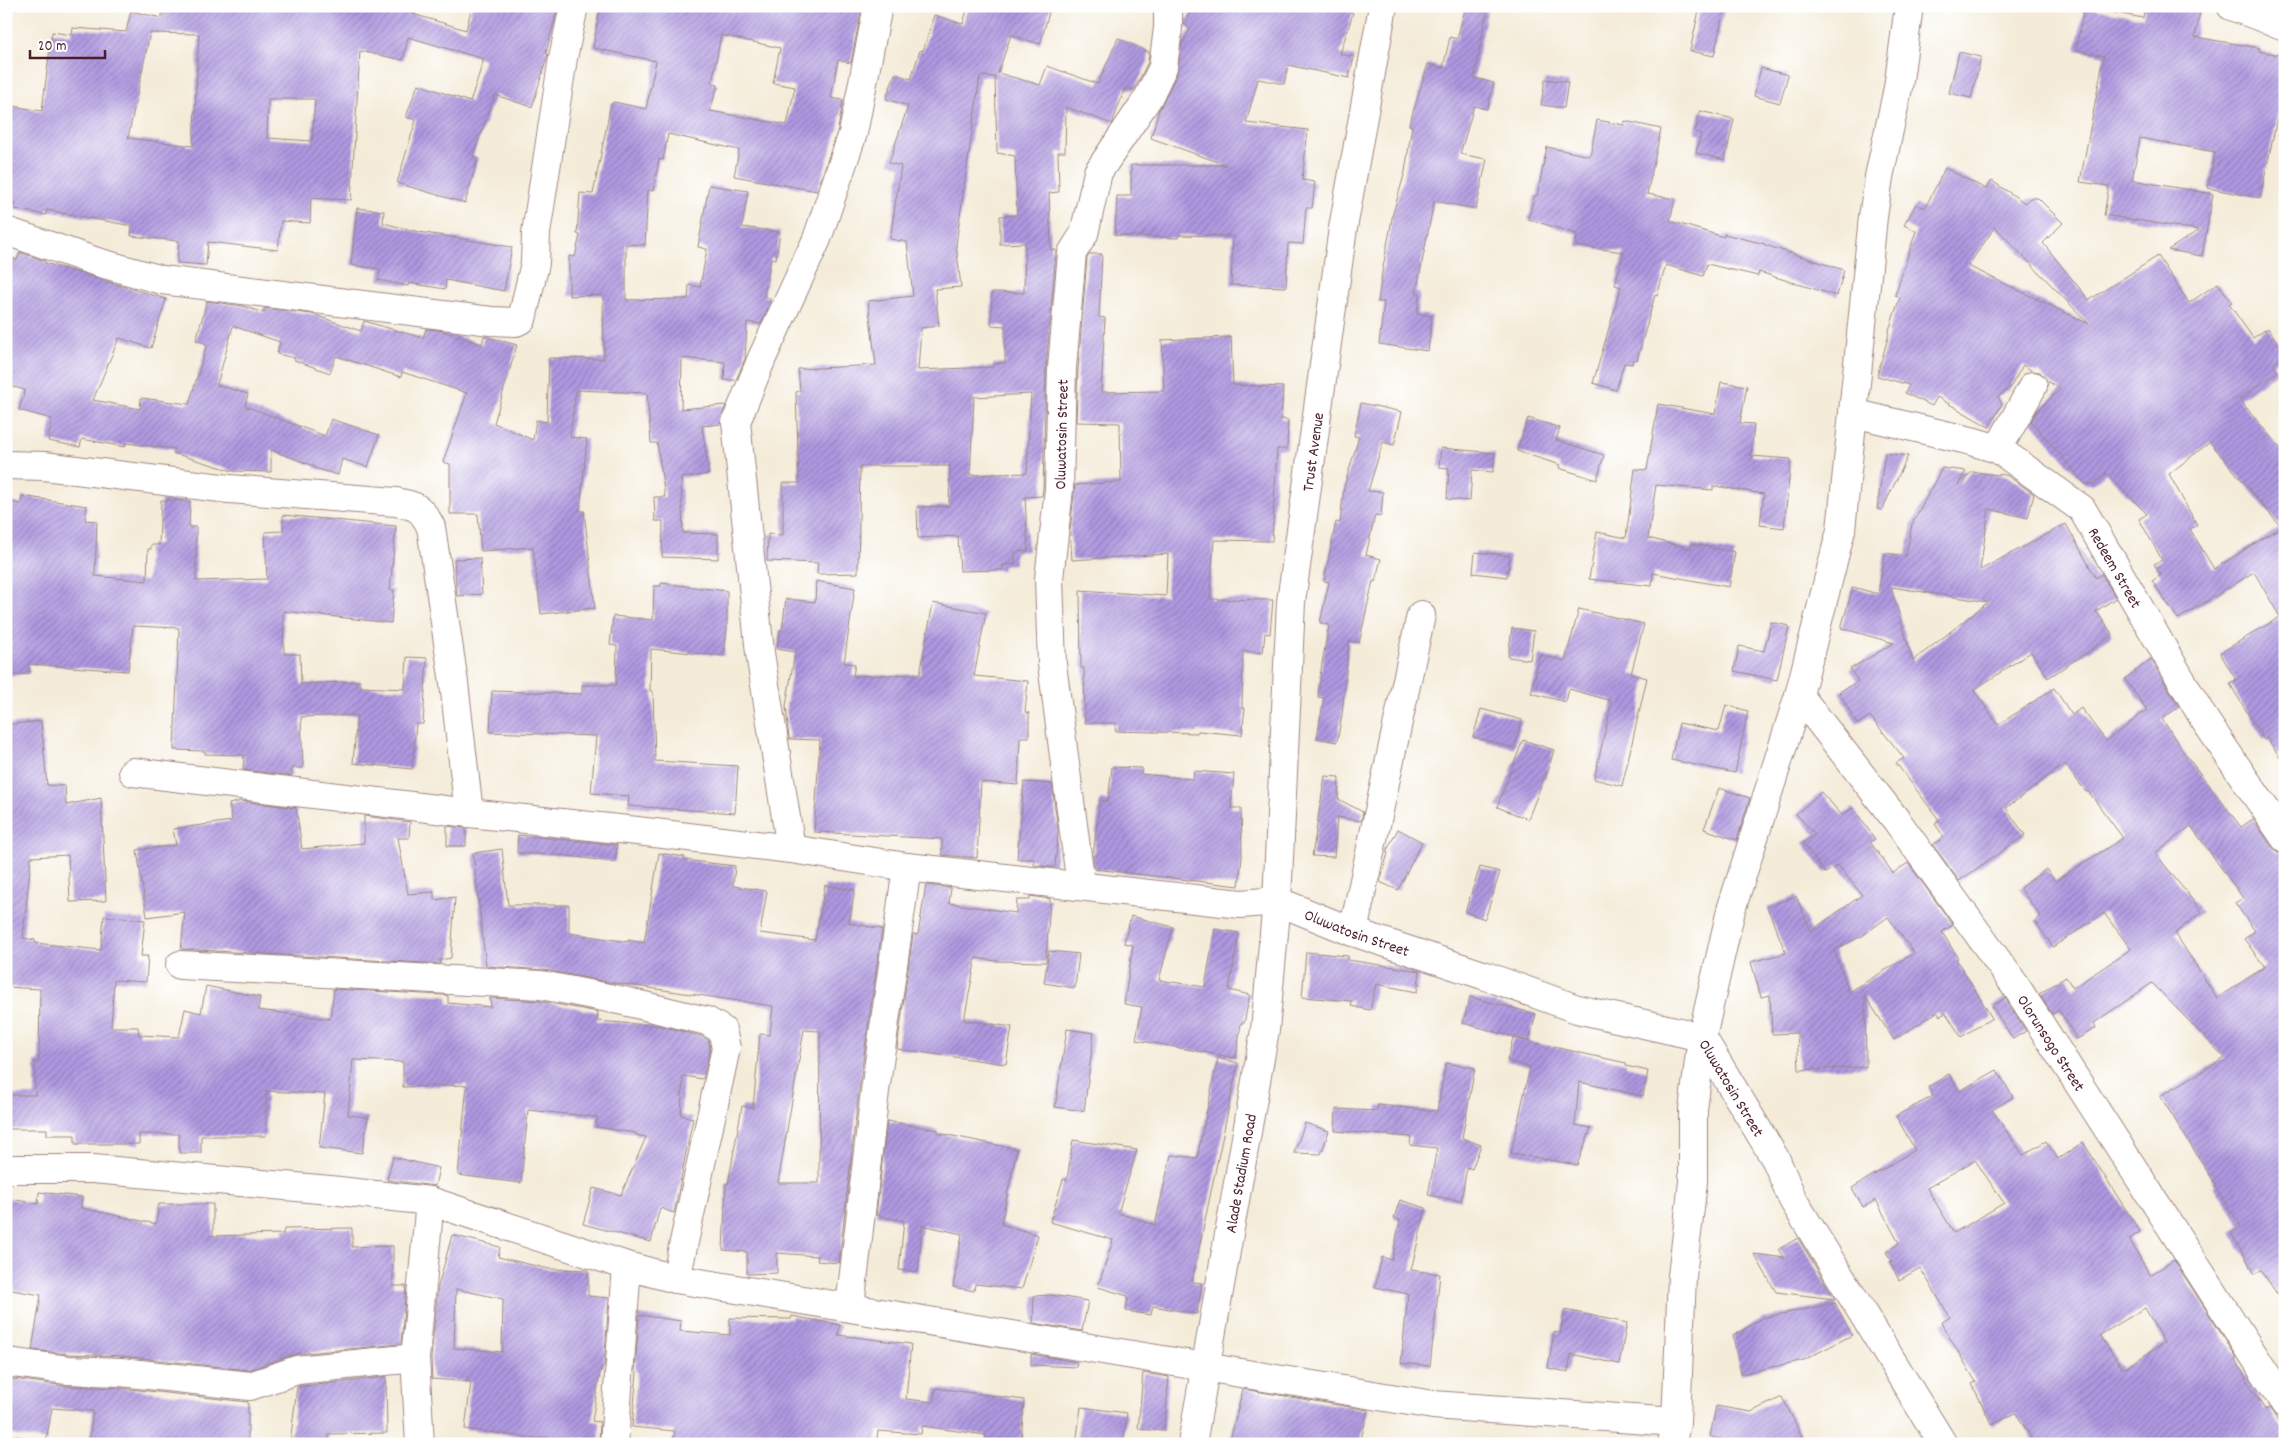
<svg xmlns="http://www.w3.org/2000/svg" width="2291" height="1450" viewBox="0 0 2291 1450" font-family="Dekko,sans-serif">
<defs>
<pattern id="building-hatch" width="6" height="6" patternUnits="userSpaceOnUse" patternTransform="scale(1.25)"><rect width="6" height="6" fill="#af99e1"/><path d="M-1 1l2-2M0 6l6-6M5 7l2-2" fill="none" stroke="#907cb7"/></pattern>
</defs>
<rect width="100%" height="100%" fill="#fff"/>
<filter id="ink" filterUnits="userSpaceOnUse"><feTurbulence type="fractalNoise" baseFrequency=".02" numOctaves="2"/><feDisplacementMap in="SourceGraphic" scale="10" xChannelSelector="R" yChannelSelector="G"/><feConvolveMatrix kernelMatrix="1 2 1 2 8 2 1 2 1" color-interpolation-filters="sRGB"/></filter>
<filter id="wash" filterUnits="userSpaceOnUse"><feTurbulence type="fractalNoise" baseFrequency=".0096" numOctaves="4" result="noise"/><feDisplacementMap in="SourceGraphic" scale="20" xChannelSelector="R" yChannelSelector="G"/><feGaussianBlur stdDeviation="1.12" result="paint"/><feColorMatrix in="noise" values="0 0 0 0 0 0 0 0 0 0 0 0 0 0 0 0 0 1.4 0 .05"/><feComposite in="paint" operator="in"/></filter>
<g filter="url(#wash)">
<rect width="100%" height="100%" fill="#f4ecd9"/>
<g id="blocks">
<g fill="url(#building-hatch)" fill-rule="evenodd">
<path d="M162,6H414L413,14L466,30L472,6H558L546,53L548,54L532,107L495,95L473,156L478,158L465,203L397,183L416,120L406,117L418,84L470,102L484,59L408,37L403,60L360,51L351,200L311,198L310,223L281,221L278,250L208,242L206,265L177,263L179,241L131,236L132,226L47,210L46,215L15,209L16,203L6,201V105L42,111L52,32L72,35L73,28L126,32L131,11L162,18ZM150,33L199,34L193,146L128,138ZM268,99H315L312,141L267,138Z"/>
<path d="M600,6H704L738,12L739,9L747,11L748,6H862L851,63L838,60L831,98L843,100L838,129L817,191L734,176L739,150L668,134L663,160L659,159L653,191L648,190L645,245L626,244V300L688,299L689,285L700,287L707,249L698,247L709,185L748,191L742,227L780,232L776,259L771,258L764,296L770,298L769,306L761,324L747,322L745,359L736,380H724L725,362L682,358L681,409L726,405L720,424L702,426L709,474L681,478L683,533L718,534V559L662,557L663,521H655L654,497H665L657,443H651L647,393L576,390L570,437L587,439L580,511H584L595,608L541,614L533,547L481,551L478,514H450V464L443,462L467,393L402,372L401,377L336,356L330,373L294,360L295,358L277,354L280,342L233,326L217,385L248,394L245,406L325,436L331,419L379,435L368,467L342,459L338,475L314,468V466L271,450V472L233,471L173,453L175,449L126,443L125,447L82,439L80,447L48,441L52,419L19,410L25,390L6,385V257L17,260L20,252L45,261V263L166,299L151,348L119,338L93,400L140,409L141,398L189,404L207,344L196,340L207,301L243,306L264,313V308L312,314L361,331L364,321L423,338L426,329L439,330L482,344L484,336L517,345L494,423L533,440L536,420L547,422L549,358L604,359L603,295L569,296V256L575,257L580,235L577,234L580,193L593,194L611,104L614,102L646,109L656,61L593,48ZM721,35L780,48L773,83L795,87L787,125L710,111L718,85L712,83Z"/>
<path d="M968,6H1051L1040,44L1011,35L998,73L1040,85L1047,66L1098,84L1118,38L1149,52L1148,62L1134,90L1125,88L1112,124L1066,107L1065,152H1058L1059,192L1049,193L1051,250H1056V252L1046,367L1043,488L1042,496L1025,497L1028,551L1015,552V564L1003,565V570L960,571L958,536L918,538L917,507L949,506L950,466H860L858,573L817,574L818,563L767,561L768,534L783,535V483H799L796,392L800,391L798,369L876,365L868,301L913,296L907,242L890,239L901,166L889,163L908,106L886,99L895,74L911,79L920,50L923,51L934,15L963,24ZM980,76L995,77L997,153L1015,156L1017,215L1000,216V244L1025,243L1024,293L992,292L991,325L1005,326V363L993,364V367L918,370L921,328L939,326L935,289L961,287L956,244ZM1031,394L1027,473L970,475L974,397Z"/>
<polygon points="1195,6 1335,6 1353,13 1340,54 1354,57 1349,78 1288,65 1284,84 1258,79 1246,123 1308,130 1302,180 1315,182 1312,208 1306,208 1303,244 1288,243 1286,287 1231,285 1233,236 1179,235 1178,238 1115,235 1117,196 1131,196 1131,165 1226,165 1151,138 1159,110 1177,74 1182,43 1190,30 1184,23"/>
<polygon points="1466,6 1488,6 1474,78 1494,83 1487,109 1474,106 1460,154 1487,159 1476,209 1434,201 1416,293 1420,293 1417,314 1432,316 1428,351 1379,344 1384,302 1378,302 1382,273 1393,213 1405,172 1412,126 1409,125 1428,64 1443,68 1450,37 1457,39"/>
<polygon points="1700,6 1725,6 1714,56 1690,51"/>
<polygon points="2145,6 2169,6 2200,12 2195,37 2260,48 2259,51 2285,56 2285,106 2280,105 2260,198 2208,188 2215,152 2140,138 2132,180 2213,194 2202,256 2168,250 2199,230 2104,215 2109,186 2080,182 2104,56 2076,50 2084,7 2143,18"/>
<polygon points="1959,52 1981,57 1971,98 1949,93"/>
<polygon points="1761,68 1788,75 1780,103 1754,96"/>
<polygon points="1545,79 1568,82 1564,108 1541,105"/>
<polygon points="1700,111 1734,119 1725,160 1696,153 1701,134 1695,132"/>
<polygon points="1597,120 1624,125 1625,121 1661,129 1647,194 1675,199 1670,221 1724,237 1724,234 1765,244 1765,245 1844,270 1837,296 1759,272 1758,276 1707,264 1703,276 1666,265 1657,296 1655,295 1637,360 1633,359 1632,364 1624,363 1616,390 1593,383 1621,287 1615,285 1624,252 1576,246 1577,234 1528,219 1535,195 1537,196 1547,147 1590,156"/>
<path d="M1945,168L1986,189L1992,181L2025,203L2030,198H2038L2063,223L2043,243L2089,300L2158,256L2189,303L2218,283L2232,302L2229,304L2253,338L2268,328L2285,353V355L2273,364L2278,372L2239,399L2285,454V765L2267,738L2264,740L2230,684L2236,680L2220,653L2280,617L2254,572L2178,619L2152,581L2161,575L2154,564L2162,560L2139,519L2147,514L2106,473L2093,484H2085L2031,421L2036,412L2061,389L2047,381L2040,372L2032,371L2023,365L2010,388L1998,397L2002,404L1989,427L1937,397L1932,406L1905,393L1909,385L1877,376L1889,334L1888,333L1900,297L1895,295L1916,231L1904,225L1916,204L1925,208ZM1995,227L2089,324L1968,266ZM2210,442L2281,527L2214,569L2190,529L2197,525L2169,474Z"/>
<polygon points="357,208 384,211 383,223 419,232 512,247 504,291 446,280 445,289 409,283 408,286 378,280 381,269 351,265"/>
<polygon points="1090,254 1102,254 1099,317 1105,318 1101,392 1164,391 1162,340 1231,337 1233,385 1283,387 1281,419 1288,420 1287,449 1277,449 1272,541 1214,540 1210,599 1273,600 1270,634 1265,633 1263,653 1243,651 1242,708 1245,708 1242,735 1198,731 1197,733 1115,731 1116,723 1085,723 1084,668 1081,668 1080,590 1166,596 1168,554 1072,560 1070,530 1075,485 1121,482 1120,423 1076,422 1078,369 1087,258"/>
<polygon points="1721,382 1747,386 1740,423 1754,424 1751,456 1791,459 1784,528 1760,525 1764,494 1713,486 1713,490 1656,485 1648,538 1691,549 1692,544 1735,552 1729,587 1653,573 1652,586 1589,579 1597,532 1626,538 1635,469 1647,470 1658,404 1715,414"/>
<polygon points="1361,403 1402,412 1394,445 1383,442 1368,491 1383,492 1381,516 1375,515 1366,555 1381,559 1375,582 1373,581 1359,643 1349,641 1342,715 1337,742 1317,738 1324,698 1318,697 1321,669 1329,625 1320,623 1329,582 1324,581 1336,522 1340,523 1344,487 1359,437 1354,436"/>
<polygon points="1528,418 1560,428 1556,440 1604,455 1597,480 1559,468 1560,465 1517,451"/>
<polygon points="1441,448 1495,453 1493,472 1472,470 1470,501 1447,499 1449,468 1439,467"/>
<polygon points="1885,453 1908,456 1882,510 1877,509"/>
<path d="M1942,468L1966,471L1958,485L1972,472L2000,475L2001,474L2008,476L2034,494L2028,518L1989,509L1980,570L2066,524L2096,578L2102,574L2116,598L2096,611L2113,635L2048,678L2031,652L1974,690L1998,725L2054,688L2072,715L2081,708L2106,741L2147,710L2125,679L2151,659L2179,707L2162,719L2185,754L2241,827L2253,819L2272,847L2278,852L2285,853V1306L2261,1270L2255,1274L2231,1233L2241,1226L2214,1186L2216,1185L2160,1096L2225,1058L2152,983L2094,1023L2096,1028L2077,1039L2059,1010L2052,1014L2039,994L2066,977L2073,988L2131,949L2104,913L2053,947L2035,921L2041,917L2020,888L2046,869L2055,881L2123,838L2088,791L2086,792L2065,764L2006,808L2025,835L1959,881L1933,845L1944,837L1935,824L1940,821L1896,763L1904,758L1870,716L1857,724L1839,692L1858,681L1850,669L1894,643L1841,628L1853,587L1878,594L1885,553L1906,556L1912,524ZM1891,587L1988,602L1913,661ZM2191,826L2243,898L2235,903L2255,931L2244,939L2265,967L2217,998L2175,933L2202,912L2155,853Z"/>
<polygon points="22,496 87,506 85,520 97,521 95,576 147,581 148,549 151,549 151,545 159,545 161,500 190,501 189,527 196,527 196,581 267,579 265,532 283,531 283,515 396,526 390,590 394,590 391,623 283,611 284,654 300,654 301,684 360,681 361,687 405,689 407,657 427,658 423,724 416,724 412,769 353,763 357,715 301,717 303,768 291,768 292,776 243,770 244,755 242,755 205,754 205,751 174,750 179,628 133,626 128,671 28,664 30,673 6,677 6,526 10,502 21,504"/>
<polygon points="1475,552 1510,556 1507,577 1473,573"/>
<polygon points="480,558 482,594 457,596 454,559"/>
<polygon points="816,581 855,588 844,663 855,664 853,676 920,674 933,603 986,613 974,676 1028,681 1025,712 1029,713 1029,737 1020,737 1018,785 981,782 977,858 942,855 942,839 814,832 820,740 789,739 786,706 795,652 777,649 780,630 782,630 786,599 815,602"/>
<polygon points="661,583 727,591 727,627 724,656 651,649 650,691 653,691 655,761 738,766 735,813 628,806 629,796 591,793 596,736 490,732 492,691 582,694 582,685 616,685 617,646 610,645 613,616 653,620 654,586 661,586"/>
<polygon points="1579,609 1644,624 1631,674 1647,678 1622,786 1594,779 1612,701 1569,689 1566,702 1531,693 1540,655 1565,661"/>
<polygon points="1771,622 1789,626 1777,680 1734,671 1739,646 1764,651"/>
<polygon points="1512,628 1534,631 1530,660 1508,657"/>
<polygon points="1726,705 1748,711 1735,773 1671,760 1679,723 1719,731"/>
<polygon points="1481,709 1522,720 1514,748 1473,737"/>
<polygon points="41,721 47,785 65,786 66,805 101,798 106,901 70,902 68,855 31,857 23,938 35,940 35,943 101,950 104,916 145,920 141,956 148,956 146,982 114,980 111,1027 138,1027 139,1035 179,1037 185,1009 201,1013 206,986 260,997 258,1010 330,1019 334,989 443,995 448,996 448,1003 491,1007 490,998 539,1001 598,1012 597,1021 661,1026 701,1036 708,1040 710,1048 703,1079 683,1076 681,1115 693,1118 674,1213 660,1208 651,1242 583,1224 593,1188 621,1195 646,1137 636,1135 636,1133 596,1127 597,1117 528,1110 521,1183 458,1175 467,1085 403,1087 403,1062 353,1060 348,1115 368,1117 362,1153 319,1148 325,1094 266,1091 266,1136 201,1136 201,1153 179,1153 179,1134 139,1134 139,1144 75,1144 75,1135 47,1135 47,1129 6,1129 6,1095 35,1095 35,1062 39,1062 40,989 6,987 6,725"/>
<polygon points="1523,740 1554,750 1545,779 1544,778 1528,819 1497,807"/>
<polygon points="1112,767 1142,768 1141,774 1193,779 1194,771 1234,774 1231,808 1241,808 1242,857 1239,886 1095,869 1093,856 1100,800 1108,801"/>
<polygon points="1325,776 1339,777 1338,799 1363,812 1361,821 1337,817 1334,857 1312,856"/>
<polygon points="1024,782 1052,784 1058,831 1055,866 1052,867 1034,865 1034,859 1017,859"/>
<polygon points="1719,788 1750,798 1737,840 1704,829"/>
<path d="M1821,792L1842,815L1853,808L1875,839L1870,842L1893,873L1908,863L1953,925L1942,932L1958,958L1956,959L1992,1018L1961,1037L1946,1013L1940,1016L1937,1012L1894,1040L1865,996L1866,1067L1799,1070L1797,1033L1772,1034L1770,995L1761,997L1751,962L1786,953L1767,907L1796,896L1811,931L1862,895L1838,865L1825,873L1803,843L1815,834L1796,814ZM1888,917L1914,953L1849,992L1834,950L1862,936Z"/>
<polygon points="241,801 296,808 302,849 364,843 364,816 410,822 409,838 398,838 408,894 434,892 434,900 455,897 451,958 440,960 440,964 181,949 185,912 147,917 137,850 176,845 173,829 232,821 229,804"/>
<polygon points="447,826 466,828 466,846 447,846"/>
<polygon points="1398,829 1422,842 1398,890 1380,882 1388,853 1386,852"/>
<polygon points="518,835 617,845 615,862 568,856 517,853"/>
<path d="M502,849L508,905H569V933L628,942V940L644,943L659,853L685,857L684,860L735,866L733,886L767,891L760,933L815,940L825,885L855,890L849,923L882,929L859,1089L839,1263L817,1261L818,1256L777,1253V1273L747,1274V1252L723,1250L726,1183L728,1184L742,1106L753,1108L760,1034L770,1035L773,1006L602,981L544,970L486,966L473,853ZM804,1030L820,1031L819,1183H778Z"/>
<polygon points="1480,867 1500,872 1485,919 1465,912"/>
<polygon points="926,885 951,888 949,903 1016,913 1017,900 1030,900 1030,896 1050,899 1046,962 996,961 976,958 964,1020 1012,1027 1006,1064 897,1049 913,934 918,935"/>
<polygon points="1131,916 1173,927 1159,980 1205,987 1215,929 1239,933 1229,990 1250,995 1244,1023 1241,1023 1236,1058 1136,1040 1142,1007 1124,1004 1133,945 1124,943"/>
<polygon points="1049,951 1079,954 1075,988 1044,983"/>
<polygon points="1306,952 1348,956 1348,960 1420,971 1417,992 1376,984 1370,1010 1351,1006 1352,1001 1302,997"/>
<polygon points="1470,997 1536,1014 1529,1041 1463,1023"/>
<polygon points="2005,998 2026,1031 2013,1039 1992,1006"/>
<polygon points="1067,1029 1094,1033 1084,1111 1055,1107"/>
<polygon points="1513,1038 1626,1063 1626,1066 1648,1071 1643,1096 1579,1082 1575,1125 1591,1128 1577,1165 1511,1153 1530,1067 1507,1061"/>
<polygon points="1218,1058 1238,1063 1192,1282 1202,1283 1197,1314 1153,1306 1151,1315 1126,1311 1128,1296 1098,1287 1113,1240 1050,1222 1063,1179 1067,1180 1073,1140 1137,1150 1118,1213 1155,1225 1171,1155 1197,1158"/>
<polygon points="1446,1063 1475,1068 1462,1138 1481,1145 1472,1169 1467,1167 1461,1201 1428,1195 1437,1148 1410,1145 1411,1137 1335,1131 1336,1109 1377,1111 1378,1105 1437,1111"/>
<path d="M1997,1070L2013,1097L1992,1110L2023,1155L2046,1141L2058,1159L2083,1142L2140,1232L2129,1239L2150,1275L2174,1260L2237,1358L2235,1359L2265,1410L2269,1408L2273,1413L2285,1434V1444H2035L2016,1413L1992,1425L1972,1384L1976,1382L1941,1323L1950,1317L1920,1268L1899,1280L1890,1262L1892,1261L1886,1252L1899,1243L1876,1200L1863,1207L1852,1188L1915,1150L1896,1116L1933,1096L1928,1087L1949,1074L1960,1091ZM1975,1160L2004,1203L1954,1233L1927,1188ZM2145,1308L2164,1343L2123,1369L2100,1335Z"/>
<polygon points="887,1121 938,1130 938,1133 1017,1149 1001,1224 1038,1235 1022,1289 975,1284 974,1291 953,1287 962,1234 922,1225 918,1272 899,1270 904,1221 876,1215"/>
<polygon points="1305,1123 1329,1131 1321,1154 1294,1153"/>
<polygon points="393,1157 439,1168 435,1186 387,1180"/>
<polygon points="39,1192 82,1197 81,1208 156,1224 159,1204 213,1204 213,1236 283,1234 284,1229 352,1228 352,1247 393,1246 393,1286 406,1286 401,1344 295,1354 248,1370 123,1356 69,1354 32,1350 41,1295 6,1289 6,1198 38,1204"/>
<polygon points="1400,1200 1426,1208 1411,1270 1440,1274 1430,1366 1401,1363 1408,1294 1375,1287 1382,1257 1392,1260 1400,1220 1394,1218"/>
<path d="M452,1235L500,1247L498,1257L549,1269L588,1270V1296L609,1298L604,1367H601L592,1421L600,1422L599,1444H585V1439L543,1437L542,1439L465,1429L471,1382L432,1379L431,1358L438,1287ZM456,1289L503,1299L502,1352L454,1348Z"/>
<polygon points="1798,1238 1835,1299 1776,1292 1754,1254 1785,1258 1779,1249"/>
<polygon points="1051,1295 1088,1301 1082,1331 1033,1323 1034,1296"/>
<polygon points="1835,1303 1852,1335 1804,1360 1741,1374 1733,1336 1762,1318"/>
<polygon points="1565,1310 1627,1323 1619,1364 1571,1354 1568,1372 1548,1368 1554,1332 1560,1333"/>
<polygon points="639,1315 681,1321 680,1331 730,1335 730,1318 791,1319 792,1316 840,1325 838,1335 911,1344 906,1399 933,1402 936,1388 1024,1400 1021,1444 986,1444 986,1435 922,1426 921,1434 878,1431 876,1444 672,1444 675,1431 632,1427 637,1372 635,1371"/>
<polygon points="1031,1354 1077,1362 1076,1367 1031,1365"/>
<polygon points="1143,1373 1169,1377 1164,1431 1138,1429"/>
<polygon points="386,1377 387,1433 329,1434 328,1444 290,1444 297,1387"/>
<polygon points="6,1378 66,1386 120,1388 248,1402 248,1444 89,1444 93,1411 52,1408 46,1441 6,1434"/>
<polygon points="1243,1389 1368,1410 1360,1444 1229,1444"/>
<polygon points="1782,1397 1806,1444 1751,1444 1710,1437 1716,1406 1751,1412"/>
<polygon points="1081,1407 1127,1413 1123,1444 1076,1444"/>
</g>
</g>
</g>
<g filter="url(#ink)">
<use href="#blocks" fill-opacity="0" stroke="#9f8682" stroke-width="1"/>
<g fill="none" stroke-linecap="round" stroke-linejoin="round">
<defs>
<g id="minor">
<polyline points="2231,6 2285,26"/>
<polyline points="6,231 97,262 162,280 491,321 516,322 522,319 535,263 536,233 563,58 574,6"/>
<path id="s1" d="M1853,413L1971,441L1998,449L2082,509L2204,719L2285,838"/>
<polyline points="1998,449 2033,386"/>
<path d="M6,465L44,466L229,489L396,502C416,506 421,507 431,527L454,683L469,813"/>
<path id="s2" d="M1799,695L1897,821L2015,985L2285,1404"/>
<path id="s3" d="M133,772L469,813L637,831L791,849L907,867L1167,896L1241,904L1277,901L1353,932L1483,975L1577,1009L1702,1037L1776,1160L1793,1200L1943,1444"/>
<polyline points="791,849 760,653 736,422 762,358 817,239 853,133 878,6"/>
<path id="s4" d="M1081,886L1052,664L1049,579L1059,489L1062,368L1072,253L1084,234L1098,172L1148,98L1163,67L1168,28V6"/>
<polyline points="1353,932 1421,615"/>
<polyline points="180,965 541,985 624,1001 707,1021 722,1030 726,1048 676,1279"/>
<polyline points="6,1169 93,1169 330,1190 430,1201 627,1266 676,1279 1433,1405 1676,1422"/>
<polyline points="850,1307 875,1091 907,867"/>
<polyline points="6,1362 68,1370 121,1372 250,1386 297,1370 415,1358"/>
<polyline points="420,1444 415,1358 430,1201"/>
<polyline points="614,1444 627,1266"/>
<path id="s5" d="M1192,1444L1265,1030L1277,901L1291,602L1343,228L1383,6"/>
<polyline points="1672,1444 1676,1422 1682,1276 1693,1182 1693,1110 1702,1037 1731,910 1799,695 1841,530 1873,217 1879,177 1898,88 1909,6"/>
</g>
</defs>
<use href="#minor" stroke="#9f8682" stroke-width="30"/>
<use href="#minor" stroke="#fff" stroke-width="28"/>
</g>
</g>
<g text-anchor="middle" stroke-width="4.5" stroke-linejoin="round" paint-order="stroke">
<g font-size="16" fill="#4a1f2b" stroke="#fff">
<text dy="6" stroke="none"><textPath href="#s4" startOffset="454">Oluwatosin Street</textPath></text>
<text dy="6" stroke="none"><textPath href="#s5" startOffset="1001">Trust Avenue</textPath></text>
<text dy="6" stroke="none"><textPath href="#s1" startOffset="320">Redeem Street</textPath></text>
<text dy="6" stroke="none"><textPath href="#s3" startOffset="1238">Oluwatosin Street</textPath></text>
<text dy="6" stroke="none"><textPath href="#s2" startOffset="430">Olorunsogo Street</textPath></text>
<text dy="6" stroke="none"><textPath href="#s3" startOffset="1658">Oluwatosin Street</textPath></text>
<text dy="6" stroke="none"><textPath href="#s5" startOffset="275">Alade Stadium Road</textPath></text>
</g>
</g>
<rect width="2291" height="1450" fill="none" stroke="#fff" stroke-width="25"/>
<path d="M30 50v8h75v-8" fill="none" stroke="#4a1f2b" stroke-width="2.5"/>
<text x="38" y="50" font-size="15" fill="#4a1f2b" stroke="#ffffff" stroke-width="4" paint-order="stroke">20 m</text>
</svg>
